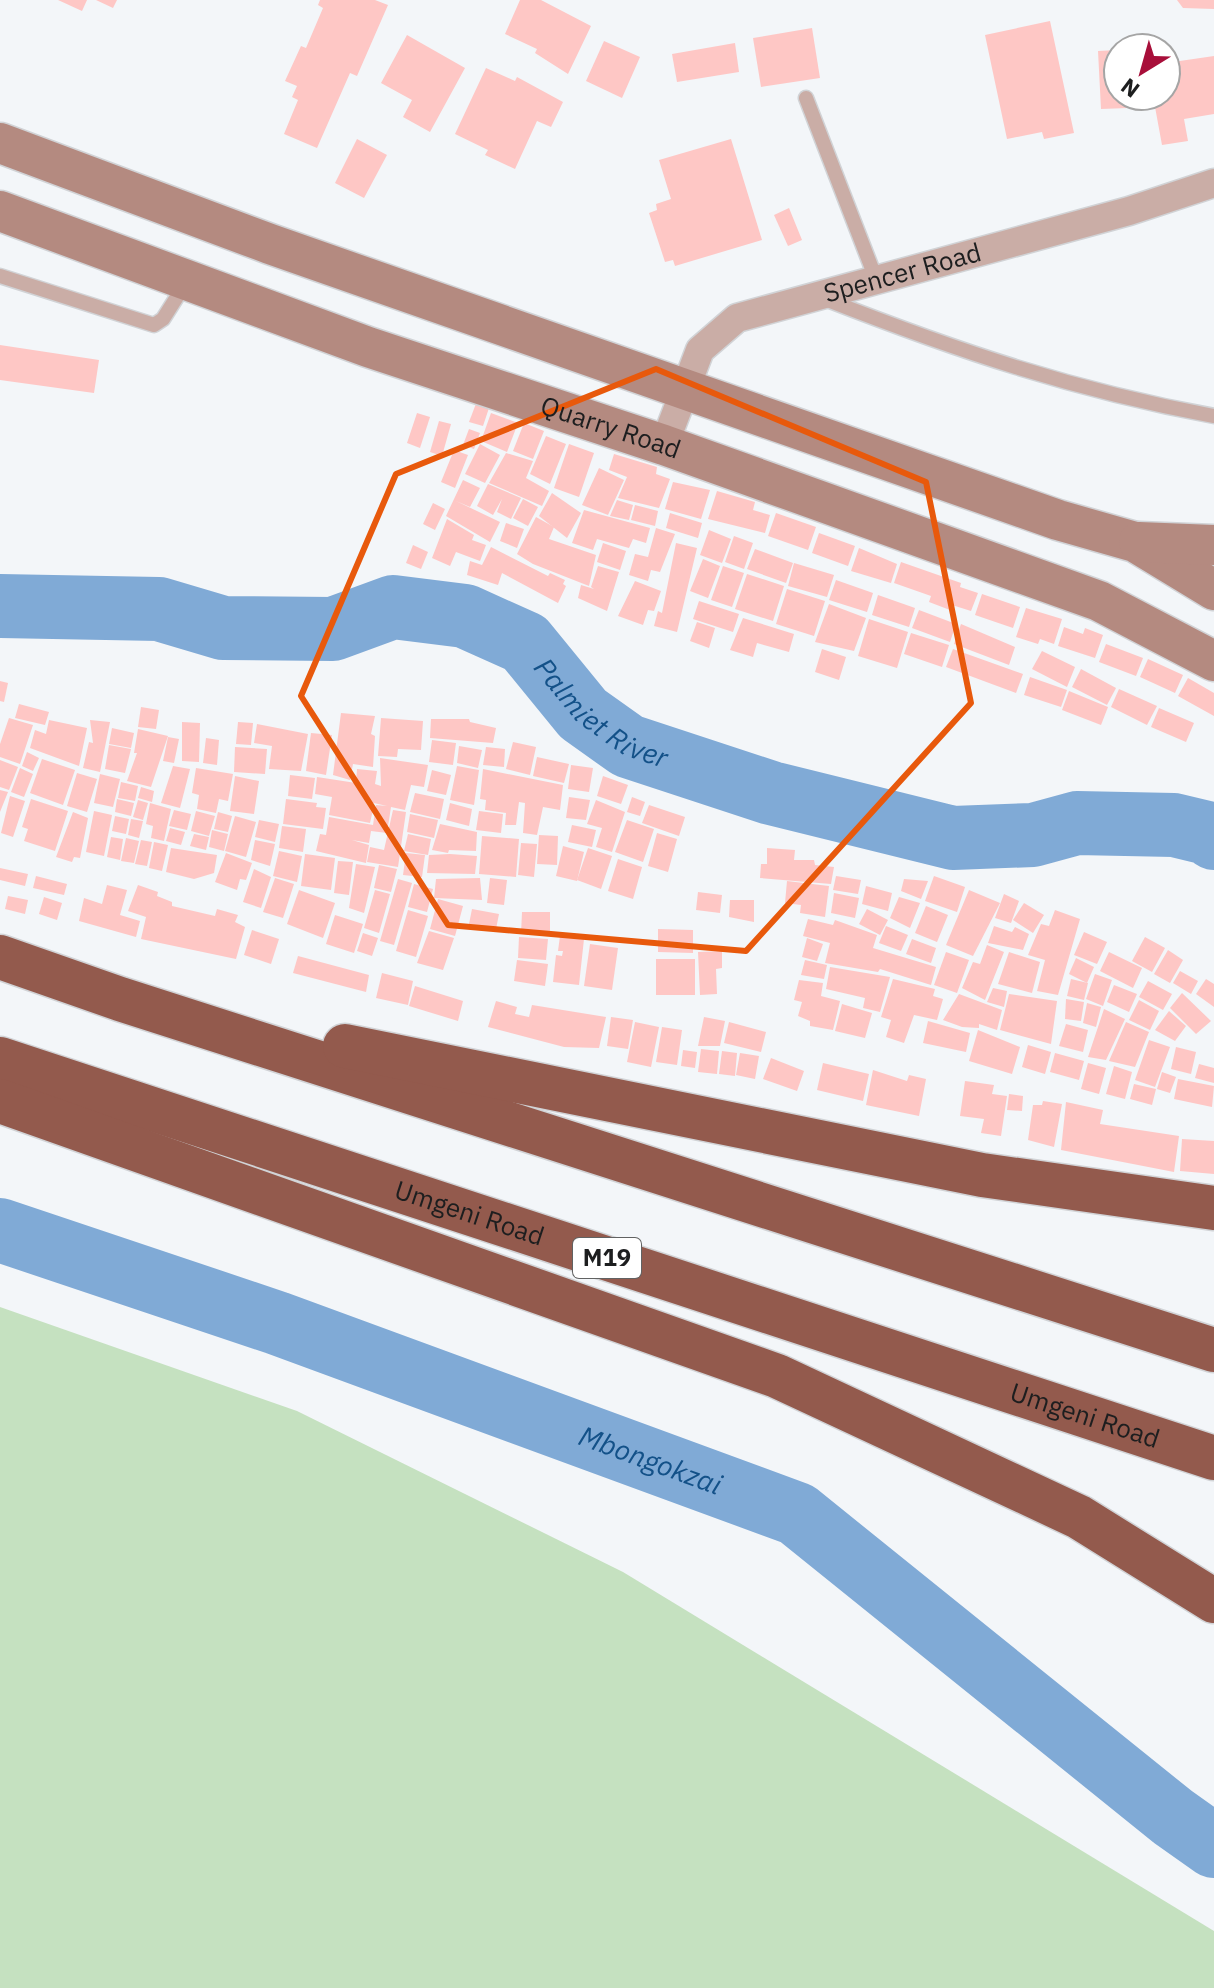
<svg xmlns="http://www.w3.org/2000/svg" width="1214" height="1988" viewBox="0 0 1214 1988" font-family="'IBM Plex Sans',sans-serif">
<rect width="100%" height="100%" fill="#f3f6f9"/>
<polygon fill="#c5e1c0" points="0,1307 297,1411 623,1572 1214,1931 1214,1988 0,1988"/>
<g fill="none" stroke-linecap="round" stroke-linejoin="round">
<polyline stroke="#80aad6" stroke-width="11" points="1185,828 1214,815"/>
<g stroke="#80aad6" stroke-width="64">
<path id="s1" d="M0,606L159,609L223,628L333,629L393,607L465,616L525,643L583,714L628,746L771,793L953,838L1033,835L1077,823L1174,825L1207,833L1214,838"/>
<path id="s2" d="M0,1230L277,1323L797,1514L1173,1817L1214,1846"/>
</g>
</g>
<g fill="#fec7c5">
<polygon points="58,0 87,0 82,11"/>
<polygon points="96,0 117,0 113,8"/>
<polygon points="320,0 375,0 388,5 357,76 350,73 317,148 284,134 298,100 292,97 297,86 285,81 301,46 306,48 323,8 318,5"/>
<polygon points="520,0 541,0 591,26 568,74 535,53 537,49 505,34"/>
<polygon points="1177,0 1214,0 1214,9 1183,8"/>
<polygon points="1050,21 1074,133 1044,139 1042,132 1007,139 985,35"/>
<polygon points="812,28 820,78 761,87 753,38"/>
<polygon points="407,35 465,68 430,132 403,117 412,100 381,83"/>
<polygon points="604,41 640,57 622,98 586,81"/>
<polygon points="735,43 739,72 677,82 672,54"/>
<polygon points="1118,50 1118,96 1128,96 1128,108 1101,109 1098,51"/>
<polygon points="1214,56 1214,114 1184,119 1188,141 1162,145 1153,96 1166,96 1166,63"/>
<polygon points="486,68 515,81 517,77 563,102 551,127 537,121 515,169 485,155 488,150 455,134"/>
<polygon points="357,139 387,155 364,198 335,183"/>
<polygon points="731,139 762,240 675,266 673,260 665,262 649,213 657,210 656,204 671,199 659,160"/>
<polygon points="789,208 802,240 788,246 774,215"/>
<polygon points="0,345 99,360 94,393 0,380"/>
<polygon points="477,401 490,405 483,426 469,422"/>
<polygon points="417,413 430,417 420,448 407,443"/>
<polygon points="491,413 518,423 507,452 481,441"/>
<polygon points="439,421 451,424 442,456 430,452"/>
<polygon points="524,423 544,431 533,459 513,451"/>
<polygon points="469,429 480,433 474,449 463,445"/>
<polygon points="546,436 566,444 550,484 530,474"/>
<polygon points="480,444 500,455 485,483 465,474"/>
<polygon points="569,444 594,453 579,497 554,488"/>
<polygon points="454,450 468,455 455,488 441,482"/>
<polygon points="506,453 533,461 526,478 549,491 542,506 489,483"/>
<polygon points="614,454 657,467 656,474 670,479 659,508 618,498 627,477 609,470"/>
<polygon points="599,468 624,480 608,515 582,505"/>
<polygon points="463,480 480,488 470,507 456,501 500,522 490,542 446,516"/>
<polygon points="673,482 710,490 701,519 665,509"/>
<polygon points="488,484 521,498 511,519 497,512 502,499 493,515 477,506"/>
<polygon points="717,491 755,502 753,510 770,515 765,533 708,519"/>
<polygon points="552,493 581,513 567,538 539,516"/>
<polygon points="523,499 538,507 528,526 513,518"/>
<polygon points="617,500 633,505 629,520 610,516"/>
<polygon points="433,503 445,509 435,530 423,524"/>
<polygon points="635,505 658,511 655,526 631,520"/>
<polygon points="584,510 650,528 646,543 633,539 629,548 597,539 593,550 572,543"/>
<polygon points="670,513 702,523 698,538 666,528"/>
<polygon points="776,513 816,527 808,550 768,536"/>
<polygon points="536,517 554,527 549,539 596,555 589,586 533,564 517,554"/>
<polygon points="447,519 474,535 472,540 486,545 480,561 456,552 450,566 432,558"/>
<polygon points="506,523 524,529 517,548 500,541"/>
<polygon points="656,528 675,534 660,572 651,570 648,581 629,575 635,554 648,557"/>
<polygon points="709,530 731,539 722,563 700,555"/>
<polygon points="819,533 855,546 848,566 812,553"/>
<polygon points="734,536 753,543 744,569 725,562"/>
<polygon points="603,543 626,551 620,570 597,562"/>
<polygon points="676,543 697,548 677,632 654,626 658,611 662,613"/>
<polygon points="413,545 428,552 421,569 406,563"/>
<polygon points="491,547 548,576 550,573 565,580 563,584 566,586 558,603 502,573 498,585 467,575 470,561 482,565"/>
<polygon points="859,548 897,564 891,583 851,571"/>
<polygon points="755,549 793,563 786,583 747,569"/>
<polygon points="703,559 720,566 708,598 690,591"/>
<polygon points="901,562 961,583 960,587 978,593 971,611 952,605 950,610 929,602 931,596 894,583"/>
<polygon points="794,563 834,575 827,597 788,586"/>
<polygon points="598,566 619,572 607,611 578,598 581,585 594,589 591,587"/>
<polygon points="723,566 744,573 732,607 711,600"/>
<polygon points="747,574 784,586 773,621 735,609"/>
<polygon points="836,580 873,593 867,612 829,600"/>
<polygon points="635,581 661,591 654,611 648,610 643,625 618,616"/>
<polygon points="787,589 825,601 814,636 776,624"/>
<polygon points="982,594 1020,607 1013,628 975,615"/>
<polygon points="878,595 915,608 909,627 872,615"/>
<polygon points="699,601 739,614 733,632 693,619"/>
<polygon points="829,604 866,618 854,651 815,642"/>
<polygon points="1026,608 1062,619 1054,644 1040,639 1038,644 1016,637"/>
<polygon points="919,610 956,624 950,642 912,628"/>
<polygon points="743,618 794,634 789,652 757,643 753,657 730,650"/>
<polygon points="869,619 908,632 897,668 858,656"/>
<polygon points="697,622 715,628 709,648 690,641"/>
<polygon points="961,624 1015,647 1009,665 954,644"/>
<polygon points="1064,627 1083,634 1085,628 1103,635 1095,658 1058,646"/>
<polygon points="911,633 949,645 942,667 904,654"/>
<polygon points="1106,644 1143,658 1136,676 1099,662"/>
<polygon points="822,649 846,657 839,680 815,672"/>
<polygon points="953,649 1023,674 1016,693 946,667"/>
<polygon points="1042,651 1075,667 1067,687 1032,669"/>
<polygon points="1148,659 1183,675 1175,693 1140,677"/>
<polygon points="1081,669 1116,688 1107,705 1072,687"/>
<polygon points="1030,677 1067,690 1061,707 1024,695"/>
<polygon points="1188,678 1214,693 1214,716 1178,696"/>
<polygon points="0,681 8,683 4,702 0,701"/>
<polygon points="1119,689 1157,706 1147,725 1111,707"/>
<polygon points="1069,691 1108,707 1101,725 1062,710"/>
<polygon points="19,704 49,712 45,725 15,718"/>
<polygon points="141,707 159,710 156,729 138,727"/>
<polygon points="1159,708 1194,723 1186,742 1151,727"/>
<polygon points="341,713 375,716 371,734 375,736 373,767 353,764 350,780 333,775"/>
<polygon points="9,718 33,725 20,764 0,757 0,744"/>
<polygon points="381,718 423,721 421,750 398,749 397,757 378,756"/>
<polygon points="431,719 469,719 470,722 496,728 493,743 430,738"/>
<polygon points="49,720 87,728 79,766 30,748 35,730 46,734"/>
<polygon points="90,720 110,722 100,772 83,768 89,742 93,743"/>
<polygon points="182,722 200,723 199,762 182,761"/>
<polygon points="238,722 253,723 251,745 236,744"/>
<polygon points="257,724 308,734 301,771 269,769 272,746 254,743"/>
<polygon points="112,728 134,733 131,748 109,744"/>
<polygon points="138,729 168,736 151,787 127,781 137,753 134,753"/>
<polygon points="311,733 332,735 326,775 306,771"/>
<polygon points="168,737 179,739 174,763 163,761"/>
<polygon points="206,738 219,740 217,765 203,763"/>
<polygon points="432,740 456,743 453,765 429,762"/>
<polygon points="513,742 536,747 530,775 506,769"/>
<polygon points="109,745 131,749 125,773 105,769"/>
<polygon points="459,746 482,750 478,768 457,763"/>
<polygon points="235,747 267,749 265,774 234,772"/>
<polygon points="486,747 505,749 504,767 483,765"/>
<polygon points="27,752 39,758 33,771 22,766"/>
<polygon points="537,757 569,764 564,783 533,776"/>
<polygon points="380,758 428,765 424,787 411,785 405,810 391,807 387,833 371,831 369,843 352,840 369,845 366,863 316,851 320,834 326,835 329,817 373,825 376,805 387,806 365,801 374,805 370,823 329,815 332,797 315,794 317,777 356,783 357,769 377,771 375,784 381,786"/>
<polygon points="42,759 75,770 63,805 30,793"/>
<polygon points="0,760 18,767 9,790 0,787"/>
<polygon points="571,765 593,768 589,792 568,789"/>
<polygon points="173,766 190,769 180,808 161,803"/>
<polygon points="457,766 479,770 474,805 450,800"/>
<polygon points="20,768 33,774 24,797 11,792"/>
<polygon points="196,768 233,774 228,801 219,799 216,813 197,809 199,795 192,793"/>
<polygon points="483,769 563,785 560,810 543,807 537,835 523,833 525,803 519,802 516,825 505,825 506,813 485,810 486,800 480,799"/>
<polygon points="432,770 451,775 446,795 427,791"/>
<polygon points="77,773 97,779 87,812 67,806"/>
<polygon points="100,774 120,779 113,807 94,803"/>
<polygon points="290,775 315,778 312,799 288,796"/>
<polygon points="235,776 259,781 254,814 230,811"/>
<polygon points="603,776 628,785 621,804 597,796"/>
<polygon points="121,782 138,786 135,801 118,798"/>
<polygon points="141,787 154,791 152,802 138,798"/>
<polygon points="0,790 8,792 0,812"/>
<polygon points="415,793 444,799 440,819 410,812"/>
<polygon points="10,796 25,801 13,837 1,833"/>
<polygon points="569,797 590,800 586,820 566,818"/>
<polygon points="632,797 645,802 640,816 627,812"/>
<polygon points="31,799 68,811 55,851 24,841 28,829 22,827"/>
<polygon points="117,799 134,803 131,816 115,812"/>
<polygon points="286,799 317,803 316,807 326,808 323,829 283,824"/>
<polygon points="138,800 148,803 143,820 133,817"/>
<polygon points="596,800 625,812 612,852 596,847 602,828 587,824"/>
<polygon points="150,803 171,809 164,841 151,838 153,826 146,824"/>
<polygon points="450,803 472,809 469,826 446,820"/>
<polygon points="649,805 685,817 679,836 642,823"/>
<polygon points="174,810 191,814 187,830 169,826"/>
<polygon points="393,810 406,812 398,867 367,862 370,847 384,850"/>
<polygon points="94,811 112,815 104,856 86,852"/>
<polygon points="196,811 215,816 209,836 191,831"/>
<polygon points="479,811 503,814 501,833 476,830"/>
<polygon points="73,812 88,818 80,858 74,857 72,862 56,857"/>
<polygon points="218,812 232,816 228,832 214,829"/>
<polygon points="410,814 438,820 434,838 407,832"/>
<polygon points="115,816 129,819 126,834 112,831"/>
<polygon points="235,816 256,822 246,857 225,851"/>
<polygon points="131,819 143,821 139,838 128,835"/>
<polygon points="259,820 279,824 275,842 255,837"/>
<polygon points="627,820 654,829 643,862 615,852"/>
<polygon points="440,824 477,832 476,851 449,850 448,853 432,850"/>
<polygon points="572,825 596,830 592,847 568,842"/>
<polygon points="282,826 306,829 303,852 279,848"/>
<polygon points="170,828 185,832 181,845 166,841"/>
<polygon points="212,830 228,834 224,851 209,847"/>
<polygon points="657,833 677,839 668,872 648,866"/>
<polygon points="194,834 209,837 206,850 190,846"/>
<polygon points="408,834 431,839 428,855 404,851"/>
<polygon points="539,835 558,836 557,865 537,864"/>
<polygon points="482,836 519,839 516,877 479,874"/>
<polygon points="111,837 123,839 120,860 107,857"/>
<polygon points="126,838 139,841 134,863 121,861"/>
<polygon points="141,840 152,842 147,866 135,864"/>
<polygon points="255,840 275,844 270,866 251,860"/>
<polygon points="154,842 168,845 162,871 149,868"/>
<polygon points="521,843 537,844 534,877 518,875"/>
<polygon points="563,846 584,852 577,881 556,876"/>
<polygon points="171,848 217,855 214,873 194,879 166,872"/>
<polygon points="588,848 612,856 601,889 577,880"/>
<polygon points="767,848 795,850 794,860 814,860 815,865 834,867 831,884 760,878 761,864 767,864"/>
<polygon points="279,851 302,856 297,882 273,876"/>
<polygon points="226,853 252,863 246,880 240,879 237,890 215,882"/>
<polygon points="406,853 425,855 422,877 403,875"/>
<polygon points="305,854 335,858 331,890 301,886"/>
<polygon points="450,854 477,856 475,874 427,873 429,855"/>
<polygon points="618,859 642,867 633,899 608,891"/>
<polygon points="338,861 353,862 349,895 334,893"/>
<polygon points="356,864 375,867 364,913 349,908"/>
<polygon points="379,865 397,869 391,892 374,888"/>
<polygon points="0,868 28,874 25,886 0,880"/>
<polygon points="254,869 271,877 261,908 243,902"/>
<polygon points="36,876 67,884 64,895 33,888"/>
<polygon points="836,876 861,880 858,894 833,890"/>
<polygon points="934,876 965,887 957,912 925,901"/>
<polygon points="275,878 294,884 283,918 263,912"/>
<polygon points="480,878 482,900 434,898 436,879"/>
<polygon points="490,878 507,880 504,905 487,903"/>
<polygon points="398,879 412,883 394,945 380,941"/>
<polygon points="904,879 928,881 921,899 901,891"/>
<polygon points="787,881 829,886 825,917 800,913 801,905 785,903"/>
<polygon points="414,884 433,889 427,912 408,907"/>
<polygon points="107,885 127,890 120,915 140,921 136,937 79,921 84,898 102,904"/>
<polygon points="138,885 158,892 157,896 172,902 172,906 215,916 217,909 238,915 235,922 245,927 236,959 141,939 146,917 128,911"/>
<polygon points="866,886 892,893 888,911 862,904"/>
<polygon points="299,890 335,903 323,938 287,924"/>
<polygon points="375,890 390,894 379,933 364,928"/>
<polygon points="969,890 1000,903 973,956 946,945"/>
<polygon points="698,892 722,895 720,913 696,910"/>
<polygon points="834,893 859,898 855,918 831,913"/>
<polygon points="1004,894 1019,901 1011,923 995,918"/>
<polygon points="8,896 28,900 25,914 5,909"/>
<polygon points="44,897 62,903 57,920 39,914"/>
<polygon points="899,897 920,903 910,928 890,918"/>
<polygon points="438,899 463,906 455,936 430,929"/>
<polygon points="730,900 754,900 754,922 729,917"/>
<polygon points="1024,903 1044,915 1033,933 1013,920"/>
<polygon points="926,906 948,915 937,942 915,933"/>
<polygon points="472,909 499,914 496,929 469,924"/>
<polygon points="867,909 888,920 880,935 859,924"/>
<polygon points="408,910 428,916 416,957 396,951"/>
<polygon points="1055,910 1080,919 1058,995 1037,991 1045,960 1028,955 1041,924 1049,926"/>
<polygon points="522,912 550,912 550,935 521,934"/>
<polygon points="335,915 363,924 354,953 326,944"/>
<polygon points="808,919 833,925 835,920 877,935 873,948 936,967 931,985 880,969 878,972 825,963 830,943 803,936"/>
<polygon points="886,926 908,935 901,951 879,943"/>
<polygon points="994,926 1012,932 1015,927 1029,934 1023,950 988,943"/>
<polygon points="658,929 693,930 693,953 658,952"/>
<polygon points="252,930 279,939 271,964 244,955"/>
<polygon points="429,931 454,938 443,970 417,963"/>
<polygon points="1084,932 1107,942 1097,964 1074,955"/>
<polygon points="363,933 378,938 372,956 357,951"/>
<polygon points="560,936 584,939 579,985 553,982 556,955 562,956 563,951 558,951"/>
<polygon points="519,937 548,939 546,960 518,958"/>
<polygon points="1145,937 1165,948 1152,972 1132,961"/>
<polygon points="807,938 823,944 817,961 802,957"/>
<polygon points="912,939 936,948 931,963 906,954"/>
<polygon points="590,944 618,948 612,990 584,986"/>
<polygon points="987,945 1004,952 985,1000 962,988 973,962 980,964"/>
<polygon points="1168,950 1183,960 1170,983 1154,974"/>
<polygon points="722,951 722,968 716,969 717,994 700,995 698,952"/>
<polygon points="946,952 969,960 957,993 934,985"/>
<polygon points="1009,952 1040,962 1032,993 998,984"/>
<polygon points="1109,952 1142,968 1133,988 1100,971"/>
<polygon points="298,956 369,975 366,992 293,973"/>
<polygon points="1076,958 1094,967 1087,983 1069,974"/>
<rect x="656" y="959" width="39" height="36"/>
<polygon points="517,960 548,964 545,986 514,981"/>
<polygon points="805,960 827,965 824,979 801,975"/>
<polygon points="830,967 890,977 880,1012 863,1008 865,998 826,989"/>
<polygon points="1180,971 1198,981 1191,994 1173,983"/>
<polygon points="382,973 413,981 408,1005 376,998"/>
<polygon points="1095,974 1112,980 1103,1006 1086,999"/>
<polygon points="893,979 935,989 933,996 943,999 937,1020 914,1015 904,1043 886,1037 891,1020 881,1017"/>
<polygon points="1071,979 1088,983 1084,1000 1067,996"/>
<polygon points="1206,979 1214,984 1214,1007 1196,994"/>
<polygon points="799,980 823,983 821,996 840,1001 833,1030 810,1026 810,1021 798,1016 802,1002 794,1000"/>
<polygon points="1148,981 1172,994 1163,1010 1139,997"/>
<polygon points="1114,985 1137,994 1129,1012 1107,1002"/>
<polygon points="415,986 463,1001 458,1021 409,1006"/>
<polygon points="993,988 1007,991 1004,1007 987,1002"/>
<polygon points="1182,993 1211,1021 1196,1034 1170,1008"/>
<polygon points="959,994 1002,1010 997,1030 979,1024 979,1028 962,1027 943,1020"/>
<polygon points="1009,994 1057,1001 1051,1044 1000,1030"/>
<polygon points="1066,999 1084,1002 1081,1021 1065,1019"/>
<polygon points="1139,1000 1159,1011 1150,1030 1129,1020"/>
<polygon points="496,1001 517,1007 515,1014 529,1017 532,1005 606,1017 599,1048 564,1047 488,1027"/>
<polygon points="1087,1003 1101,1007 1096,1027 1083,1023"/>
<polygon points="842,1004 872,1013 865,1038 835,1031"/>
<polygon points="1104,1009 1125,1019 1106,1060 1088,1057"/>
<polygon points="1169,1011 1186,1026 1175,1041 1155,1030"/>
<polygon points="611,1017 633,1020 628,1049 607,1046"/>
<polygon points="704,1017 725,1021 720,1046 698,1046"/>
<polygon points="928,1021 970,1033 966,1052 923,1043"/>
<polygon points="635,1022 659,1027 651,1067 627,1062"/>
<polygon points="729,1022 766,1032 761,1052 724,1043"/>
<polygon points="1126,1022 1149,1032 1135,1067 1109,1061"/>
<polygon points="1066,1024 1088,1030 1083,1052 1059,1046"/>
<polygon points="662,1027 682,1030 677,1065 656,1062"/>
<polygon points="978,1030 1020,1047 1012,1074 969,1061"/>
<polygon points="1149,1040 1170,1047 1155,1087 1135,1080"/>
<polygon points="1028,1045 1051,1052 1045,1074 1022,1067"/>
<polygon points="1176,1047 1196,1052 1191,1074 1171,1069"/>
<polygon points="701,1049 719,1051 717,1074 698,1072"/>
<polygon points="683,1050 697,1052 695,1068 681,1066"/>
<polygon points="722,1051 737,1053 735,1076 719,1074"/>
<polygon points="740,1053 759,1056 755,1079 736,1075"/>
<polygon points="1055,1053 1084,1061 1079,1080 1050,1072"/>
<polygon points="771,1058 804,1071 797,1091 763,1079"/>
<polygon points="823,1063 869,1074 863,1101 817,1090"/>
<polygon points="1088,1063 1106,1068 1099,1094 1081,1089"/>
<polygon points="1199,1064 1214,1068 1214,1083 1195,1078"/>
<polygon points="1114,1066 1132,1072 1125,1099 1106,1094"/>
<polygon points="873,1070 907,1081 909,1075 926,1079 919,1116 866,1105"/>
<polygon points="1162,1072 1176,1077 1170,1093 1157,1089"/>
<polygon points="1178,1079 1214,1086 1212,1107 1174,1099"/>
<polygon points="965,1081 994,1085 992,1094 1007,1096 1001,1136 981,1133 984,1119 960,1116"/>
<polygon points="1134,1084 1156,1089 1152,1105 1130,1099"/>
<polygon points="1009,1094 1023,1096 1022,1111 1007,1110"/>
<polygon points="1043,1101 1062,1104 1054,1147 1028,1140 1033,1105 1042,1105"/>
<polygon points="1066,1102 1103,1110 1100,1124 1179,1136 1174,1172 1061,1150"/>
<polygon points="1182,1139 1214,1141 1214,1174 1180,1171"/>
</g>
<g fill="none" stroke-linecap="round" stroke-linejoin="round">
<defs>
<g id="lane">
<polyline points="806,98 876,279"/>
<polyline points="0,276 154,325 163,319 187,281"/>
<path d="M825,299C958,351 1073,390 1214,416"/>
</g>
<g id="street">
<path id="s3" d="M664,445L700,350L737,318L1129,211L1214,183"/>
</g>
<g id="secondary">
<polyline points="0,143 270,244 1058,520 1135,542 1214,590"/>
<path id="s4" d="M0,211L368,347L664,445L1099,601L1214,661"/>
<polyline points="1139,542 1214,545"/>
</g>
<g id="highway">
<polyline points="0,957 120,999 1214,1350"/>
<polyline points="345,1046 982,1175 1214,1208"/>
<path id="s5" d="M0,1059L1214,1458"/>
<polyline points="0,1101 777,1376 1079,1517 1214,1601"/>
</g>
</defs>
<use href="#lane" stroke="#d1d3d6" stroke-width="17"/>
<use href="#street" stroke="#d1d3d6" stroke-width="31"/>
<use href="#secondary" stroke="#d1d3d6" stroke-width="43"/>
<use href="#highway" stroke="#d1d3d6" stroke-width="47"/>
<use href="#lane" stroke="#caada6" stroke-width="14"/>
<use href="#street" stroke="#caada6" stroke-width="28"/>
<use href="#secondary" stroke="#b48a80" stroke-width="40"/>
<use href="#highway" stroke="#935a4d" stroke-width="44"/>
</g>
<path fill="none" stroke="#e8590c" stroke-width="6" stroke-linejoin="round" d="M656,369L926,482L971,703L746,951L448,925L301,696L396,474Z"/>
<g text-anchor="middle" stroke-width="7" stroke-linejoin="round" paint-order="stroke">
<rect fill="#fff" stroke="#616262" stroke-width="2" x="573" y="1238" width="68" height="40" rx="6"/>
<g font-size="24" font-weight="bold" fill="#1d1e1f">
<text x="607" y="1266">M19</text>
</g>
<g font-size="26" fill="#1d1e1f" stroke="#fff">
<text dy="9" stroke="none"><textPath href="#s3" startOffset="322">Spencer Road</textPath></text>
<text dy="9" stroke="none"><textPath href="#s4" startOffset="648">Quarry Road</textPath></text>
<text dy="9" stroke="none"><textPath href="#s5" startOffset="494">Umgeni Road</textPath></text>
<text dy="9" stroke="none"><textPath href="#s5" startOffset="1142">Umgeni Road</textPath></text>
</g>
<g font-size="28" font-style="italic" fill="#135188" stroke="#fff">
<text dy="10" stroke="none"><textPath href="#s1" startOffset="644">Palmiet River</textPath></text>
<text dy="10" stroke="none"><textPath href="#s2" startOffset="690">Mbongokzai</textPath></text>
</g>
</g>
<g transform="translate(1142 72) rotate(217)"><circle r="38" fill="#ffffff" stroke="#a5a5a5" stroke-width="2"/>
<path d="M0-6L14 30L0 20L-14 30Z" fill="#a80f3a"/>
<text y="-12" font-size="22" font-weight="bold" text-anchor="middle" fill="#1d1e1f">N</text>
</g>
</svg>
